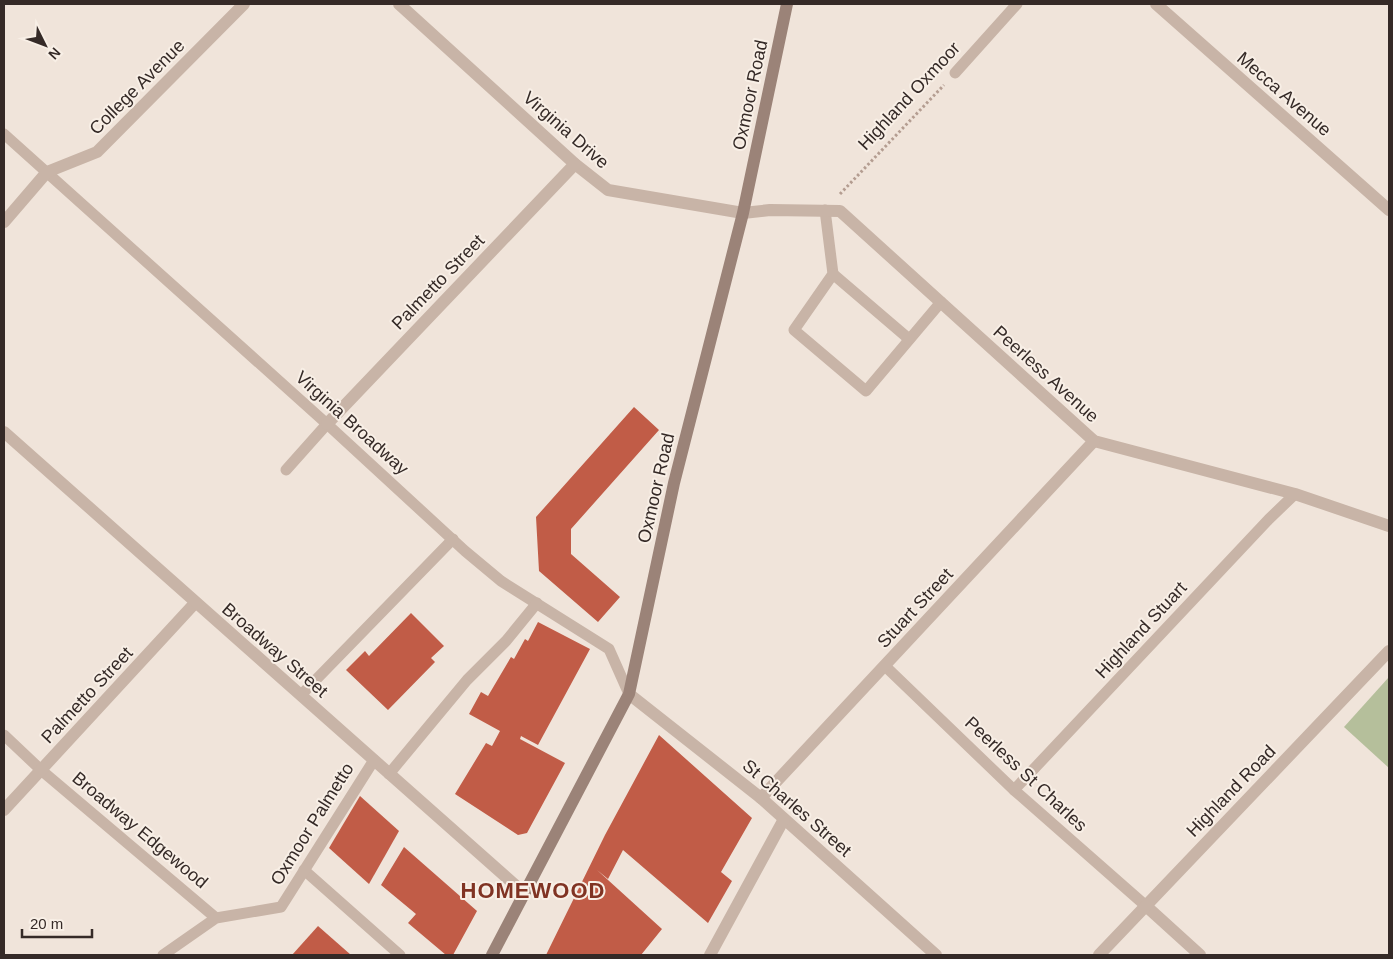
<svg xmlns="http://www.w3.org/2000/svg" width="1393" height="959" viewBox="0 0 1393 959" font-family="Helvetica,sans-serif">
<rect width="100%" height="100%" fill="#f0e4da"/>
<polygon fill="#b5bf9b" points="1389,677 1389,768 1344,727"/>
<g fill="#c15c47">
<polygon points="634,407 659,430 571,529 571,554 620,597 598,622 539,571 536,517"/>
<polygon points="411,613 444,646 431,658 435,662 388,710 346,670 365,651 369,656"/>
<polygon points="538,622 590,649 538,745 521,736 520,739 565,763 527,833 518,835 455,794 486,743 492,746 500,731 469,714 481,692 488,696 511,657 514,659 525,639 528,641"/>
<polygon points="659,735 752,818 721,872 732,881 708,923 623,850 608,879 597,870 662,929 641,955 546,955 605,835"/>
<polygon points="360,796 399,831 369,884 329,848"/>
<polygon points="404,847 477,911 453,955 446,955 408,923 416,914 381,885"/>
<polygon points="318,926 351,955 292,955"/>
</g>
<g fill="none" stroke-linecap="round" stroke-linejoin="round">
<polyline stroke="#b49d91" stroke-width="3" stroke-dasharray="2.5 2.5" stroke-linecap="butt" points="840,194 944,85"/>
<g stroke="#c8b4a7" stroke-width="11">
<polyline points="955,73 1017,4"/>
<polyline points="4,134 327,424 465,551 501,581 609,649 629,694"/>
<polyline points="825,210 833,274 794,330 866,391 941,302"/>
<polyline points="833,274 909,339"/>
<polyline points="286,470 327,424"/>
<polyline points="885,666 1014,790 1146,906"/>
<polyline points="301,695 453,539"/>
<polyline points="4,735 41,770 216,918"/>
<polyline points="389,774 467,680 506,641 537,603"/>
<polyline points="1014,790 1269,519 1295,494"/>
<polyline points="304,870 400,955"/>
<polyline points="163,955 216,918 281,907 374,760"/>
</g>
<g stroke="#c8b4a7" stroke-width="12">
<polyline points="399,4 575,164 608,190 743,213 770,210 840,211 1094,441 1295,494 1389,526"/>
<polyline points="1156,4 1389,210"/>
<polyline points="4,222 47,172 97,152 244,4"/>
<polyline points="327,424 575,164"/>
<polyline points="629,694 761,798 936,955"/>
<polyline points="761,798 1094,441"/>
<polyline points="4,810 195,603"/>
<polyline points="1146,906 1200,955"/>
<polyline points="710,955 784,819"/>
<polyline points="1099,955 1389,651"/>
</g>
<polyline stroke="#c8b4a7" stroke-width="12" points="4,432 524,893"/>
<polyline stroke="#9b8378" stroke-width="12" points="492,955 629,694 674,483 743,213 787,4"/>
</g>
<g text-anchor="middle" stroke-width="4" stroke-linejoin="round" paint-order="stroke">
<g font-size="18" fill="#352a27" stroke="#f8efe6">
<text transform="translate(137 87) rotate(-45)" y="6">College Avenue</text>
<text transform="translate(1284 94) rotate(41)" y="6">Mecca Avenue</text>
<text transform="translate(750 95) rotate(-78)" y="6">Oxmoor Road</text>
<text transform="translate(909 96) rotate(-47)" y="6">Highland Oxmoor</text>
<text transform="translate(566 130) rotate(41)" y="6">Virginia Drive</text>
<text transform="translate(438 282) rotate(-46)" y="6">Palmetto Street</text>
<text transform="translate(1046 374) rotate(42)" y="6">Peerless Avenue</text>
<text transform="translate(352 423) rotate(42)" y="6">Virginia Broadway</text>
<text transform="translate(656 488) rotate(-77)" y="6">Oxmoor Road</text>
<text transform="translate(915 608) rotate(-47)" y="6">Stuart Street</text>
<text transform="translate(1141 630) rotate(-47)" y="6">Highland Stuart</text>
<text transform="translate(275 650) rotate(41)" y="6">Broadway Street</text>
<text transform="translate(87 695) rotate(-47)" y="6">Palmetto Street</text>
<text transform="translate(1026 774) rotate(43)" y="6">Peerless St Charles</text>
<text transform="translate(1231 791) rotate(-46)" y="6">Highland Road</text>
<text transform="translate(797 808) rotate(41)" y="6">St Charles Street</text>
<text transform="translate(312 824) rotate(-58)" y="6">Oxmoor Palmetto</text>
<text transform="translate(140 830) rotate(40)" y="6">Broadway Edgewood</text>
</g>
<g font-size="22" font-weight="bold" letter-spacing="1" fill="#803323" stroke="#f8efe6">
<text x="533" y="898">HOMEWOOD</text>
</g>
</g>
<rect width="1393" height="959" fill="none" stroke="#352a27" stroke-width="10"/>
<g transform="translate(45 45) rotate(132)" stroke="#f8efe6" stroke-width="4" paint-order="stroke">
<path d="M0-4L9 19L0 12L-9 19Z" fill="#352a27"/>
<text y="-8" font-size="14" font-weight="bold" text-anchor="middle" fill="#352a27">N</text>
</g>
<path d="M22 929v8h70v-8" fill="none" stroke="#352a27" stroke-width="2.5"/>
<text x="30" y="929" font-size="15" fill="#352a27" stroke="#f8efe6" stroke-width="4" paint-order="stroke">20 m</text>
</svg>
